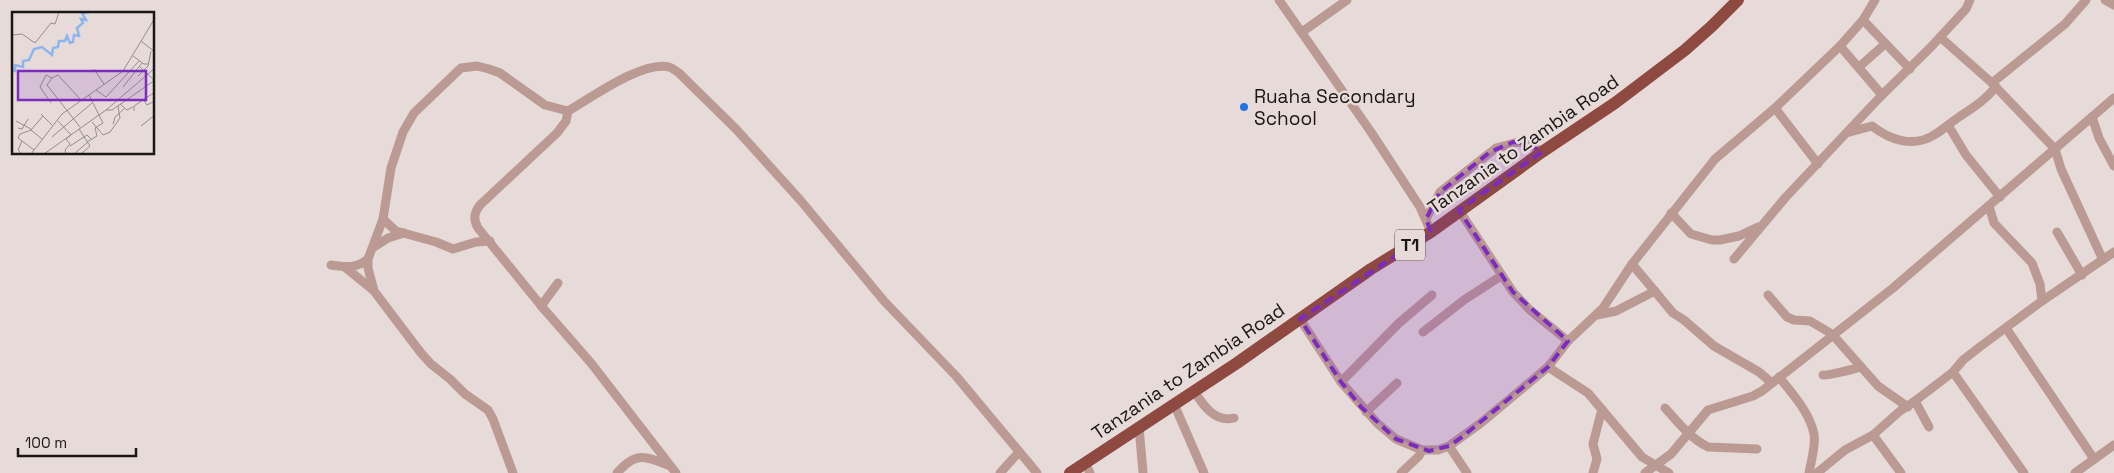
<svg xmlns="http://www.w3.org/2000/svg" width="2114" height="473" viewBox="0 0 2114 473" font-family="'Space Grotesk',sans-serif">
<rect width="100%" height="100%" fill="#e7dbd9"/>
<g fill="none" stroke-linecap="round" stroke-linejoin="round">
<g stroke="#bc9a94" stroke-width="9">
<polyline points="1279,0 1371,132 1420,207 1431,232"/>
<polyline points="2105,0 2114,5"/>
<polyline points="1863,20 1910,69"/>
<polyline points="1302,32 1347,0"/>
<polyline points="1940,37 1992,83 2055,149 2061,169 2103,260"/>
<polyline points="1840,46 1882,95"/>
<polyline points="1859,67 1885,44"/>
<polyline points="1992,83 2065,24 2086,0"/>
<polyline points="1775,108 1818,164"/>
<path d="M568,111L566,121L557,133L480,205C474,213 473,219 478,228L543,308L591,363L676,473"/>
<polyline points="2092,117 2099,138 2114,166"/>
<polyline points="1948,125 1966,155 2000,197"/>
<path d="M1850,132L1872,126C1890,140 1913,148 1934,135C1943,130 1951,122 1959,117C1974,107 1984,101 1996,87"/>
<polyline points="1989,206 1994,223 2032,263 2040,284 2042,301"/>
<polyline points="1459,210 1513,292 1530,310 1568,341"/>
<polyline points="1671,213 1691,234 1712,240 1720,240 1739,236 1758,227"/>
<polyline points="383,219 396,231 436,242 453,249 476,242 490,241"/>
<polyline points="1426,219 1440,192 1496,148 1518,142 1526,143 1542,152"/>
<polyline points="2057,232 2082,275"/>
<polyline points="374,247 388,238 404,233"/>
<polyline points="1734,259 1785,198 1882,95 1930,48 1966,9 1970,0"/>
<polyline points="1632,264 1673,313 1684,320 1714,346 1759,372 1772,383"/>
<path d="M331,265C345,267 356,269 368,259"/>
<polyline points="346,268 373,290"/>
<polyline points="1768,295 1787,317 1794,320 1810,321 1832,334 1878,386 1908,407"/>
<polyline points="541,306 558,283"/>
<polyline points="1597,315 1616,311 1655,291"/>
<polyline points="1300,319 1341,382 1377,423 1396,439 1422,450 1438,450 1449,446 1481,423 1548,367 1568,341 1603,308 1632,264 1715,159 1775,108 1840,46 1863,20 1875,0"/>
<polyline points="2006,328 2094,459"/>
<polyline points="1423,332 1464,300 1501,276"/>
<polyline points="1548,367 1588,393 1642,457 1669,473"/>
<polyline points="1953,372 2024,473"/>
<path d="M1823,375C1826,376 1855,369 1860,367"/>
<path d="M1779,377C1792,393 1810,413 1814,434C1816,446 1811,461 1809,473"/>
<polyline points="1341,382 1399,323 1432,295"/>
<path d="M1194,391C1203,405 1215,423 1234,418"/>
<polyline points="1915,401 1929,427"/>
<polyline points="1174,404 1204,473"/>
<path d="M1665,408C1678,422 1690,438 1708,447L1757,449"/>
<polyline points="1366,412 1397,383"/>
<polyline points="1139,427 1143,472"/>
<polyline points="1873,435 1901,473"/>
<polyline points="1449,446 1467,473"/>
<polyline points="1085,463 1090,473"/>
<path d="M513,473L493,419L488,410L465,394L450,379L431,364L421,353L374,291L368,268V259L383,219L391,168L403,132L414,113L461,68L477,66L489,69L500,73L545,105L568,111C591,98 643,60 669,67C673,68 676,71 679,73L736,129L801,201L884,301L956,376L1037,473"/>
<path d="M617,473C636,451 646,456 670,466"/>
<polyline points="1000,473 1019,452"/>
<polyline points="1401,473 1419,456 1422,450"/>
<polyline points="1593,473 1597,459 1593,444 1602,409"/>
<polyline points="1645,473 1671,454 1708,410 1753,396 1762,391 1893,288 2114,98"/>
<polyline points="1817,473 1845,450 1873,435 1900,411 1915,401 1953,372 1963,360 1981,346 2042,301 2114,252"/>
<polyline points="2075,473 2114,445"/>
</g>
<polyline stroke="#8e4941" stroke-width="12" points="1070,473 1237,363 1371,269 1431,232 1542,152 1615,103 1685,50 1712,26 1738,0"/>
</g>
<path fill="#7b2cbf" fill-opacity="0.2" stroke="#7b2cbf" stroke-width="4" stroke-dasharray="10 6" stroke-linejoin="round" d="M1513,142L1526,143L1542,152L1459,210L1513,292L1568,341L1548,367L1462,437L1449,446L1429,451L1396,439L1361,407L1341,382L1300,319L1431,232L1426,219L1440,192L1490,152Z"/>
<circle fill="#2175e0" stroke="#e7dbd9" stroke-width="2" cx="1244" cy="107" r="5"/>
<g text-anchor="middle" stroke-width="5" stroke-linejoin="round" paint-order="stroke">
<rect fill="#e7dbd9" stroke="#585251" stroke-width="1" x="1395" y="229.5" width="30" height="31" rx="4"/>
<g font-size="18" font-weight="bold" fill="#1b1717">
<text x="1410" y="251">T1</text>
</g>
<g font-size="19" fill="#1b1717" stroke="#e7dbd9" text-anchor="start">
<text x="1254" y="103">Ruaha Secondary<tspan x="1254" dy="22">School</tspan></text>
</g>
<g font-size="19" fill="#1b1717" stroke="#e7dbd9">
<text transform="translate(1523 144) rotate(-35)" y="7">Tanzania to Zambia Road</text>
<text transform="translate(1188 371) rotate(-34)" y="7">Tanzania to Zambia Road</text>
</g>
</g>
<g transform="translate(12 12)">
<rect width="142" height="142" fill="#e7dbd9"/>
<path fill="none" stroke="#8cb5ef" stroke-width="2.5" d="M0,58L3,59V53L11,55V49L17,48L22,37L30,35L40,43L41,36L46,35L47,29H53L55,24L58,31L61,30L62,23L67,24L65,16L71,11L69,7L74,8L70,1L78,0"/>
<path fill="none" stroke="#958d8b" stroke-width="1" d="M0,23L10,22L23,31L39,11L43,12L47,0M129,29L143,40M121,44L132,52H136M128,55L142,68M82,57L92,72M126,64L136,54L139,39M40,66L35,73L68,115M111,75L130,51M84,78L94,85L127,49M131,87L135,93L143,89M39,91L28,75L34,63L40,66L46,63L68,87M108,92L115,98L121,95M94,98H100L143,68M122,99V94L143,80M29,102L40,113M4,109L19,117M46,109L59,123L54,127M80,110L91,123L98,120L108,106L106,94M101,112L103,105L112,97M129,114L143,103M6,116L10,117L16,107M67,117L78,134L69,142M19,118L31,104M40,125L80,91M75,130L85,124L83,116L91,111L77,83M58,134L75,123L80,128M22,138L6,126L8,122L19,118L30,127M63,141L76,130M10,142L6,138L10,129M19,142L50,102L111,59L143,6M32,142L94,98L143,56M54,142L53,138L58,132L54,127"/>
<path fill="#7b2cbf" fill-opacity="0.15" stroke="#7b2cbf" stroke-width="2.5" d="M6,59H134V88H6Z"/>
<rect width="142" height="142" fill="none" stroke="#1b1717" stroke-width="2.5"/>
</g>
<path d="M18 448v8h118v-8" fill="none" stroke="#1b1717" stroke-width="2.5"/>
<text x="25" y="448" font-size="15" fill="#1b1717" stroke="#e7dbd9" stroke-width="4" paint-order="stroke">100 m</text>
</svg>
